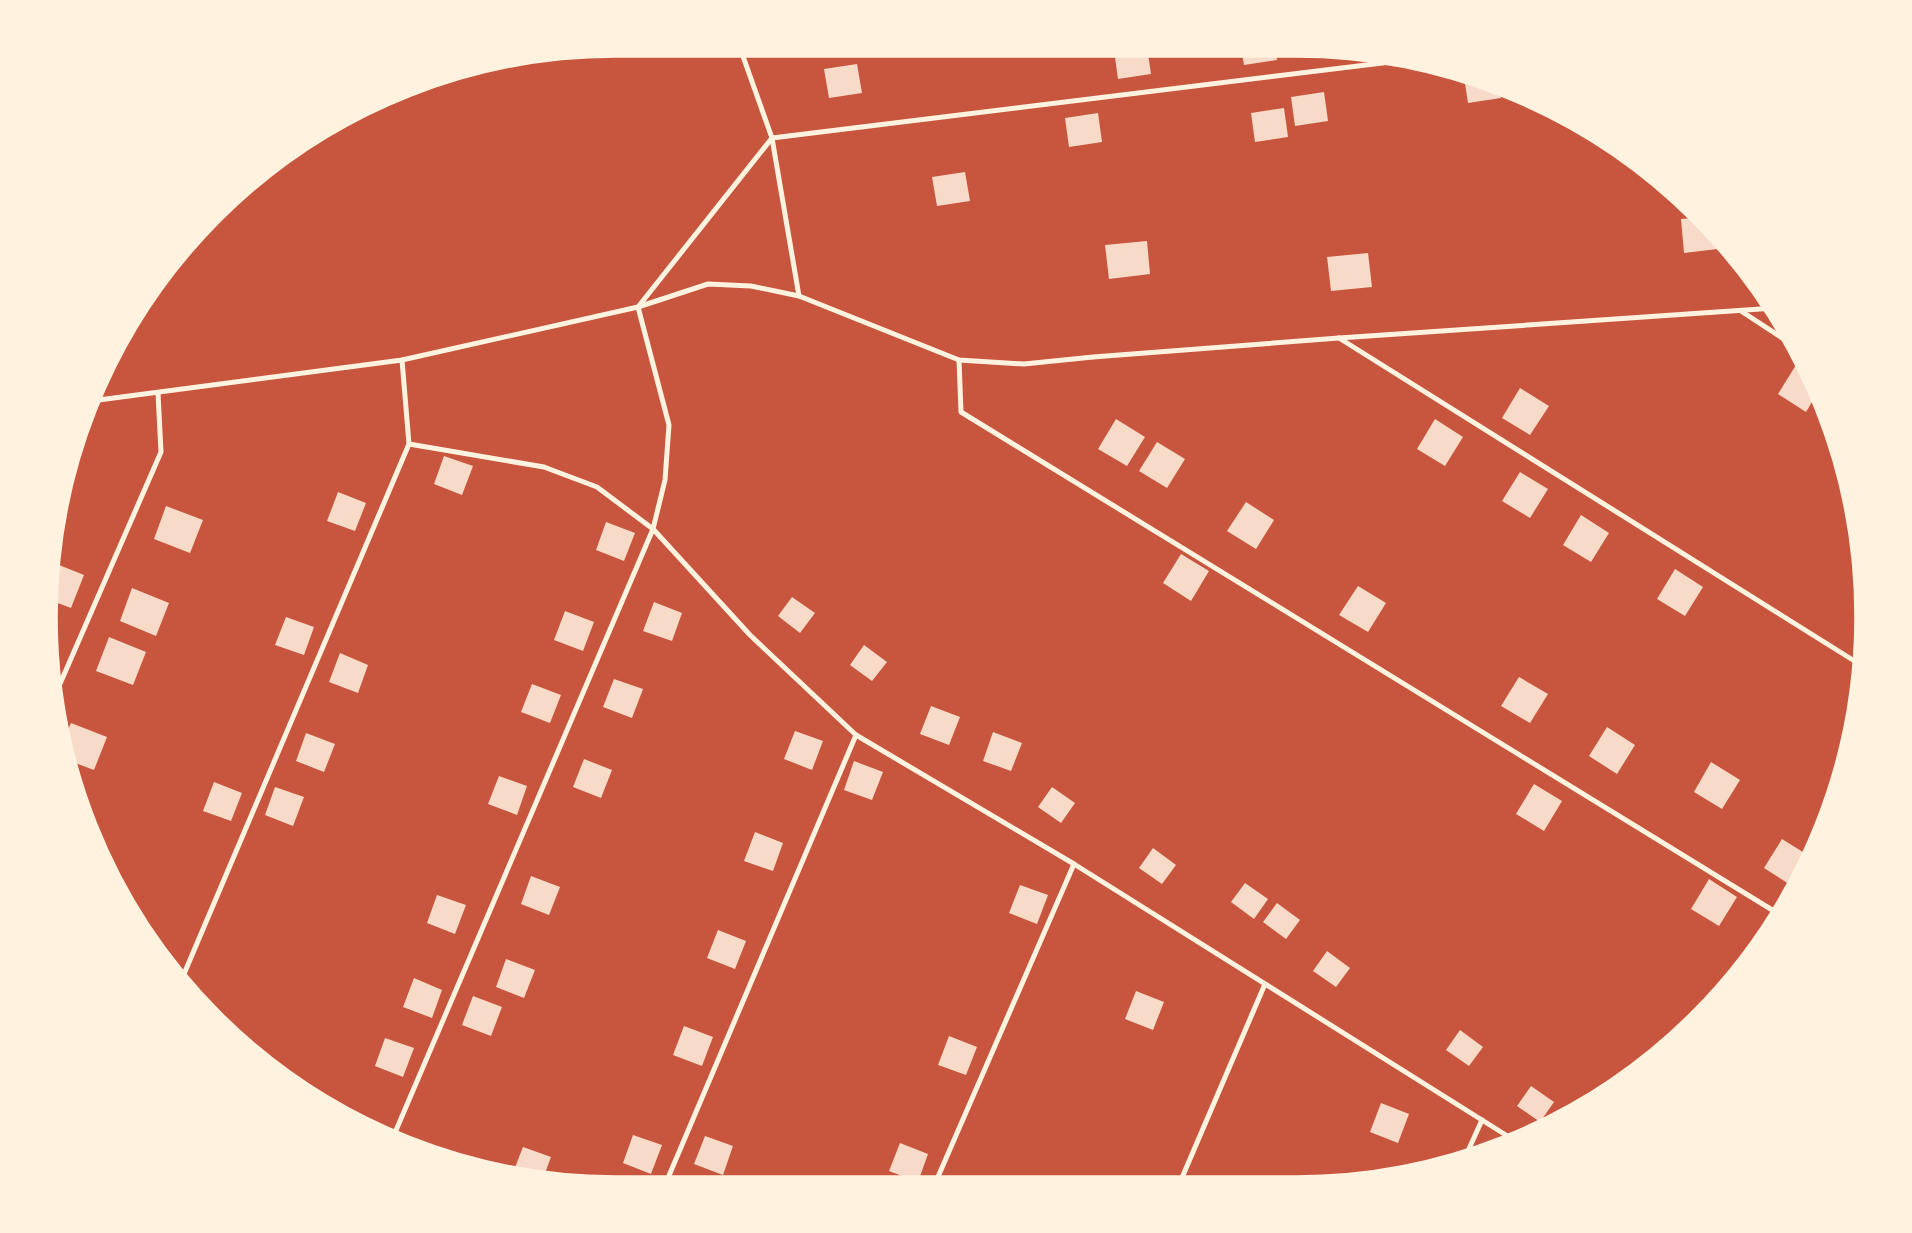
<svg xmlns="http://www.w3.org/2000/svg" width="1912" height="1233" viewBox="0 0 1912 1233" font-family="'Fira Sans Condensed',sans-serif">
<rect width="100%" height="100%" fill="#c8553d"/>
<g fill="#f7dbc8">
<polygon points="1132,47 1147,47 1151,74 1118,79 1114,50"/>
<polygon points="1241,48 1275,48 1277,60 1244,65"/>
<polygon points="857,64 862,93 829,98 824,69"/>
<polygon points="1464,77 1499,88 1501,98 1468,103"/>
<polygon points="1324,92 1328,121 1295,126 1291,97"/>
<polygon points="1284,108 1288,137 1255,142 1251,113"/>
<polygon points="1098,113 1102,142 1069,147 1065,118"/>
<polygon points="965,172 970,201 937,206 932,177"/>
<polygon points="1702,217 1725,241 1726,248 1684,253 1681,219"/>
<polygon points="1147,241 1150,274 1109,279 1105,245"/>
<polygon points="1368,253 1372,287 1331,291 1327,257"/>
<polygon points="1796,365 1814,376 1819,390 1806,412 1778,394"/>
<polygon points="1520,388 1549,406 1530,435 1502,418"/>
<polygon points="1116,419 1145,437 1127,466 1098,449"/>
<polygon points="1435,419 1463,437 1445,466 1417,449"/>
<polygon points="1157,442 1185,459 1167,488 1139,471"/>
<polygon points="444,456 473,466 462,495 434,484"/>
<polygon points="1520,472 1548,489 1530,518 1502,501"/>
<polygon points="338,492 366,503 355,531 327,521"/>
<polygon points="1246,502 1274,520 1256,549 1227,531"/>
<polygon points="166,506 203,520 190,553 154,539"/>
<polygon points="1581,515 1609,533 1591,562 1563,545"/>
<polygon points="606,522 635,533 624,561 596,550"/>
<polygon points="1181,554 1209,571 1191,601 1163,583"/>
<polygon points="49,561 84,575 71,608 47,599 45,579"/>
<polygon points="1675,569 1703,587 1685,616 1657,599"/>
<polygon points="1358,586 1386,603 1368,632 1339,615"/>
<polygon points="132,588 169,603 156,636 120,621"/>
<polygon points="792,597 815,613 800,633 778,616"/>
<polygon points="654,602 682,613 672,641 643,631"/>
<polygon points="565,611 594,622 583,651 554,640"/>
<polygon points="286,617 314,627 304,655 275,645"/>
<polygon points="109,637 146,652 133,685 96,671"/>
<polygon points="864,645 887,662 872,681 850,665"/>
<polygon points="340,653 368,665 358,693 329,682"/>
<polygon points="1519,677 1548,694 1530,723 1501,706"/>
<polygon points="614,679 643,689 632,718 603,707"/>
<polygon points="532,684 561,695 550,723 521,712"/>
<polygon points="931,706 960,717 949,745 920,734"/>
<polygon points="71,723 107,737 94,770 62,758 61,746"/>
<polygon points="1607,727 1635,745 1617,774 1589,756"/>
<polygon points="795,731 823,741 812,770 784,759"/>
<polygon points="993,732 1022,743 1011,771 983,761"/>
<polygon points="306,733 335,744 324,772 296,761"/>
<polygon points="584,759 612,770 601,798 573,787"/>
<polygon points="854,761 883,772 872,800 844,790"/>
<polygon points="1711,762 1740,780 1722,809 1694,792"/>
<polygon points="499,776 527,786 517,815 488,804"/>
<polygon points="214,782 242,793 231,821 203,811"/>
<polygon points="1534,784 1562,801 1544,831 1516,814"/>
<polygon points="275,787 304,797 293,826 265,815"/>
<polygon points="1052,787 1075,803 1061,823 1038,807"/>
<polygon points="755,832 783,843 773,871 744,861"/>
<polygon points="1782,839 1811,857 1792,886 1764,868"/>
<polygon points="1153,848 1176,865 1162,884 1139,868"/>
<polygon points="531,876 560,887 549,915 521,904"/>
<polygon points="1709,879 1737,897 1719,926 1691,909"/>
<polygon points="1245,883 1268,899 1254,919 1231,902"/>
<polygon points="1020,885 1048,895 1037,924 1009,913"/>
<polygon points="437,895 466,905 455,934 427,923"/>
<polygon points="1277,903 1300,920 1286,939 1263,922"/>
<polygon points="718,930 746,941 735,969 707,958"/>
<polygon points="1327,951 1350,968 1336,987 1313,971"/>
<polygon points="506,959 535,970 524,998 496,987"/>
<polygon points="414,978 442,990 432,1018 403,1007"/>
<polygon points="1136,991 1164,1002 1153,1030 1125,1019"/>
<polygon points="473,996 502,1007 491,1036 462,1025"/>
<polygon points="684,1026 713,1037 702,1066 673,1055"/>
<polygon points="1460,1030 1483,1047 1469,1066 1446,1050"/>
<polygon points="949,1036 977,1047 966,1075 938,1065"/>
<polygon points="385,1038 414,1048 403,1077 375,1066"/>
<polygon points="1531,1086 1554,1102 1540,1122 1517,1106"/>
<polygon points="1381,1103 1409,1114 1398,1143 1370,1132"/>
<polygon points="633,1135 662,1145 651,1174 623,1163"/>
<polygon points="705,1136 733,1146 723,1175 694,1164"/>
<polygon points="420,1142 449,1153 446,1159 417,1151"/>
<polygon points="900,1143 928,1154 918,1182 889,1171"/>
<polygon points="523,1147 551,1157 541,1184 512,1175"/>
</g>
<g fill="none" stroke-linecap="round" stroke-linejoin="round">
<g stroke="#fff3e0" stroke-width="5">
<polyline points="799,296 772,138 1407,60"/>
<polyline points="1741,311 1802,351"/>
<polyline points="1339,338 1864,667"/>
<polyline points="959,360 961,412 1782,916"/>
<polyline points="91,401 402,360 638,307 772,138 739,45"/>
<polyline points="409,444 544,467 597,487 653,529 750,635 856,735 1074,864 1517,1142"/>
<polyline points="56,693 161,452 158,393"/>
<polyline points="181,981 409,444 402,360"/>
<polyline points="391,1142 653,529 665,480 669,425 638,307 708,284 751,286 799,296 959,360 1024,364 1093,357 1339,338 1775,308"/>
<polyline points="1463,1162 1482,1120"/>
<polyline points="665,1185 856,735"/>
<polyline points="934,1186 1074,864"/>
<polyline points="1178,1187 1265,984"/>
</g>
</g>
<path d="M0 0H1912V1233H0ZM616 56H1296A560 560 0 0 1 1856 616V617A560 560 0 0 1 1296 1177H616A560 560 0 0 1 56 617V616A560 560 0 0 1 616 56Z" fill="#fff3e0" fill-rule="evenodd"/>
<path fill="none" stroke="#fff3e0" stroke-width="3.5" d="M616 56H1296A560 560 0 0 1 1856 616V617A560 560 0 0 1 1296 1177H616A560 560 0 0 1 56 617V616A560 560 0 0 1 616 56Z"/>
</svg>
